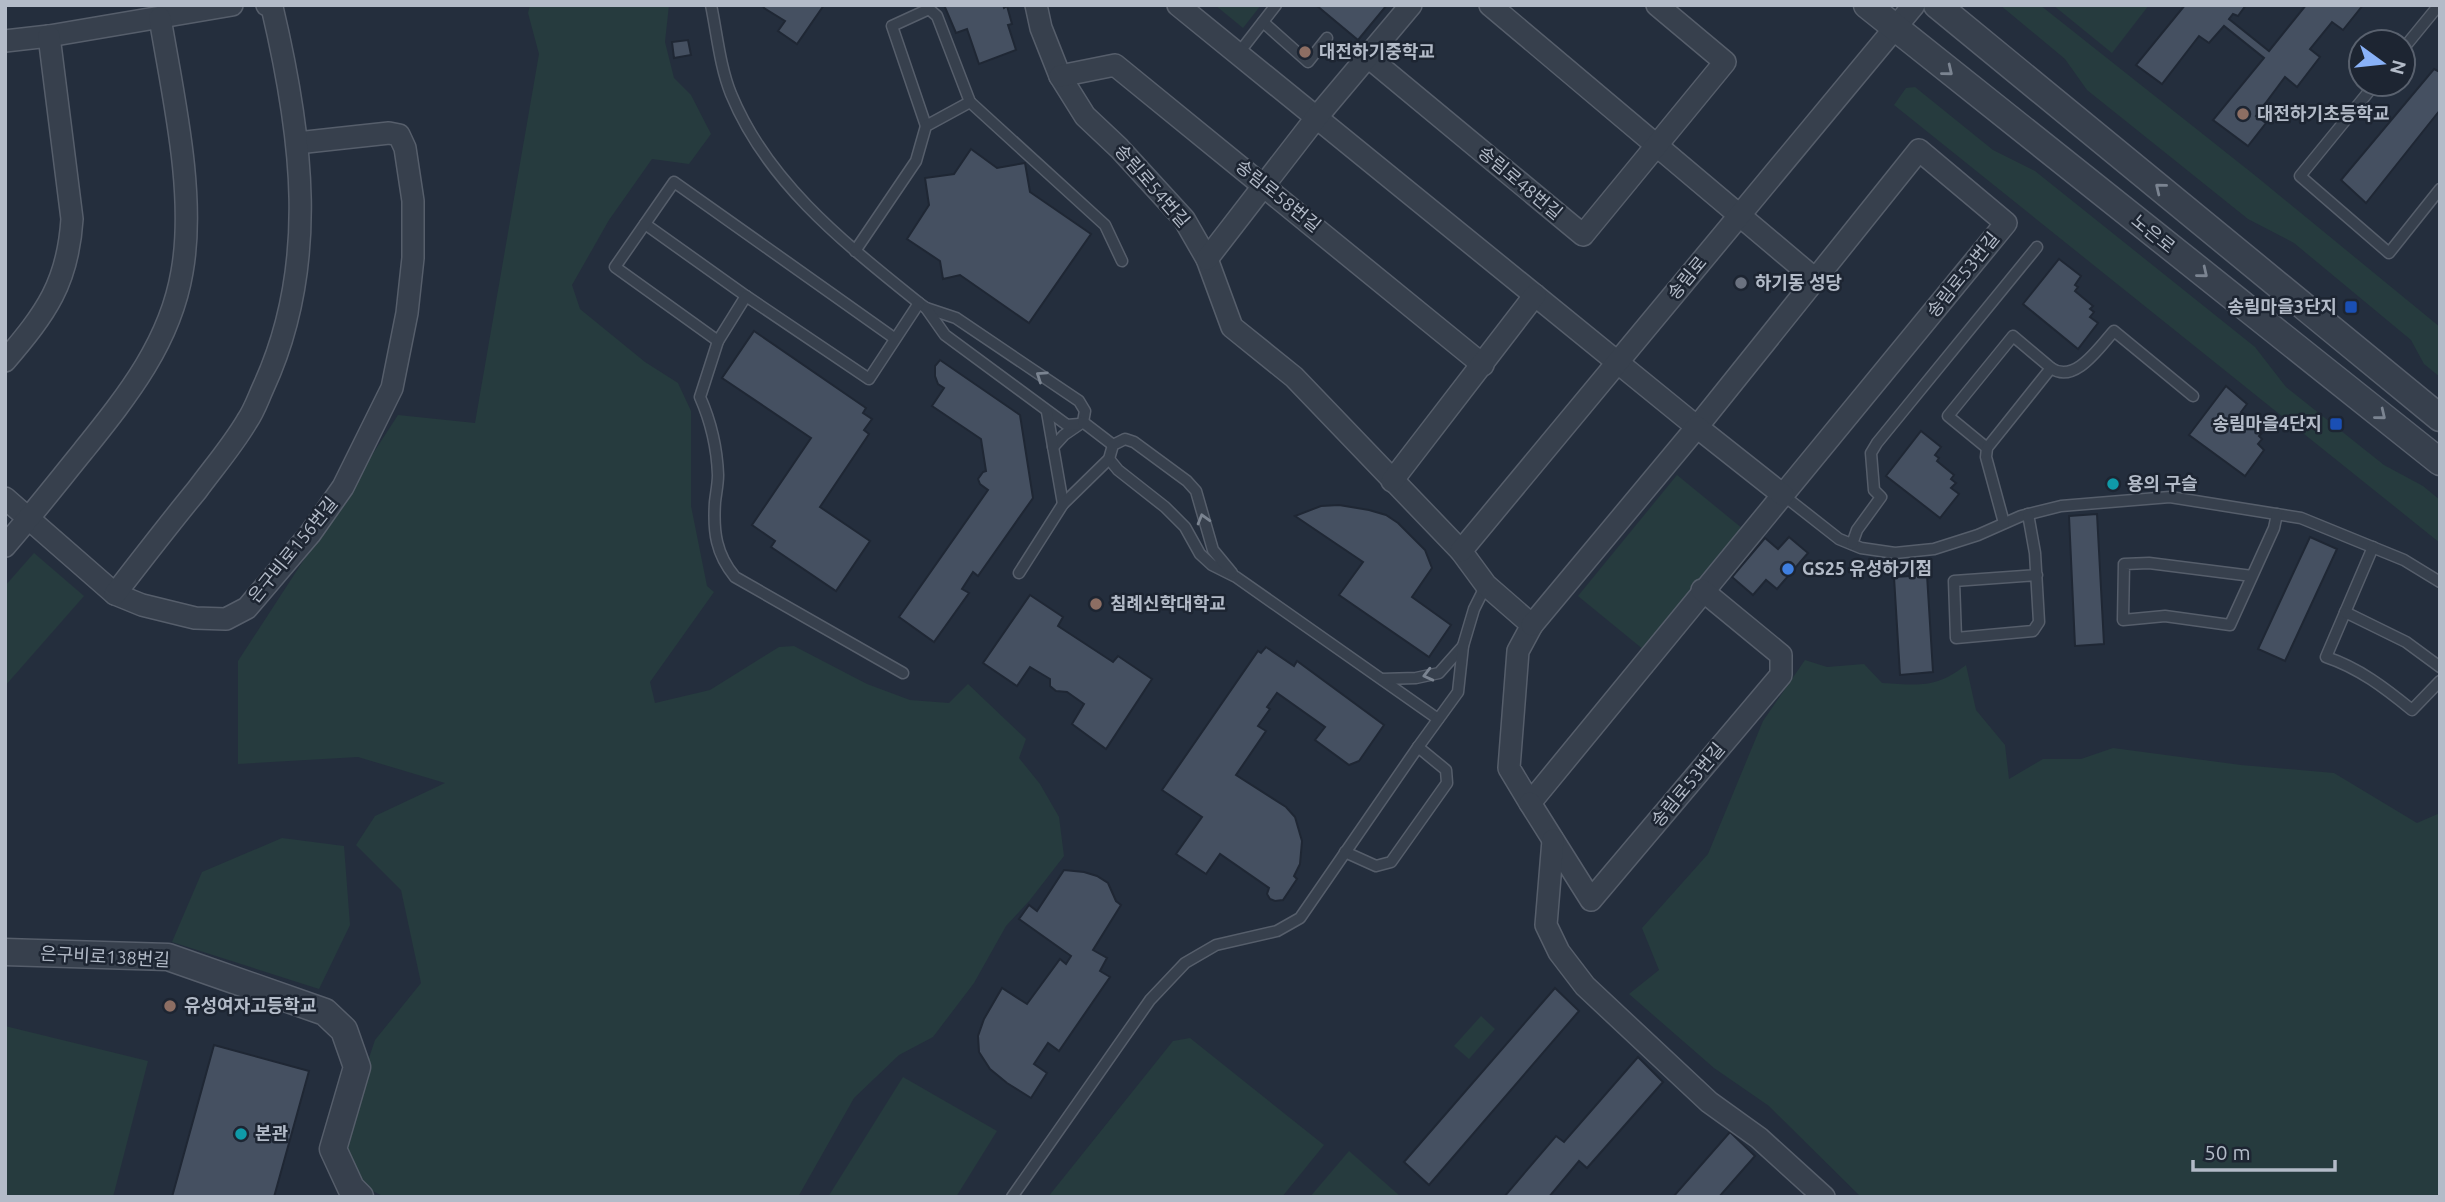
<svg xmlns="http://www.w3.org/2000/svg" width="2445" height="1202" viewBox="0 0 2445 1202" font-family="Ubuntu,'Noto Sans KR',sans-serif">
<rect width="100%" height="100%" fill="#242e3d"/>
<g fill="#263b3e">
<polygon points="530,5 669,5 665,42 674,78 691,95 711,134 689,164 652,159 609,220 572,285 580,309 645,362 678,383 691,411 691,506 707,586 714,592 650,682 655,703 710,690 779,647 794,646 867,684 910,700 949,703 968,684 1026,739 1019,758 1040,784 1059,817 1064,856 1030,900 1006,926 974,983 933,1037 899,1055 854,1098 798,1197 385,1197 360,1185 342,1139 375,1040 421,983 401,890 356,845 375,816 445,783 358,757 238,764 238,661 398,415 475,423 539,54 528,13"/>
<polygon points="1215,5 1261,5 1243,28"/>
<polygon points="2000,5 2040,5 2257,177 2440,327 2440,377 2424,364 2411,340 2294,243 2248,219 2087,90 2065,59"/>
<polygon points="2053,5 2149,5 2112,53"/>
<polygon points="1915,87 1993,150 2035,171 2255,347 2286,387 2384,465 2423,486 2440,500 2440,543 1894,105 1906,88"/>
<polygon points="1677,475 1743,529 1644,650 1578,596"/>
<polygon points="34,553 84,596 5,686 5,586"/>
<path d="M1805,660L1827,667L1864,664L1882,683C1919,685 1935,689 1966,665L1976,710L2005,745L2009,779L2043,759H2081L2113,748L2241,765L2334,773L2417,823L2440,813V1197H1861L1769,1106L1714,1068L1629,994L1659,970L1642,928L1708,854L1763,721Z"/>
<polygon points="282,838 344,846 350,925 319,989 172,942 202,872"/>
<polygon points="1481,1016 1495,1029 1469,1059 1454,1046"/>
<polygon points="5,1026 148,1061 113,1197 5,1197"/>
<polygon points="1190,1038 1324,1145 1282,1197 1048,1197 1173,1041"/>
<polygon points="903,1077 997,1131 956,1197 828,1197"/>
<polygon points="1349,1151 1401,1197 1310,1197"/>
</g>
<g fill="#455061" stroke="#1f2734" stroke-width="2">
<polygon points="763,5 824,5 797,44 778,31 785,21 764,8"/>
<polygon points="944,5 1003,5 1004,8 1007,6 1012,24 1008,25 1016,50 979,64 967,29 956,33"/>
<polygon points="1316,5 1387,5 1358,40"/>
<polygon points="2185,5 2246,5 2238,16 2233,14 2229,19 2269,51 2306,5 2363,5 2343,30 2332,22 2310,49 2320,57 2297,87 2285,77 2256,116 2266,123 2248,146 2213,120 2264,58 2224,26 2209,43 2199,36 2162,84 2136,65"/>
<polygon points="688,40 691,55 674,58 672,42"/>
<polygon points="2434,69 2440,72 2440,110 2366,203 2341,180"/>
<polygon points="971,149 997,168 1025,163 1030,192 1091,234 1029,323 960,275 943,279 940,261 907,239 929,205 925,178 954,174"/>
<polygon points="2059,259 2081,276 2075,285 2078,287 2075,291 2093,306 2090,309 2094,312 2090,317 2098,323 2078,349 2023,304"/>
<polygon points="754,331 866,408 863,413 872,419 864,430 869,434 820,507 870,541 836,591 771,547 775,541 752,525 811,438 722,378"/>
<polygon points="940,360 1020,415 1033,498 978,576 973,572 962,589 969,593 934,642 899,617 988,490 980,484 978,479 983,472 986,471 981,439 932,406 944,388 938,384 935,376 935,366"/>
<polygon points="2226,386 2247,404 2241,412 2245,415 2242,418 2262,433 2259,436 2262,439 2258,444 2264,450 2245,476 2189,435"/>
<polygon points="1921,431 1941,447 1935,455 1939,458 1937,461 1954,475 1951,479 1956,483 1951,488 1959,494 1940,518 1886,476"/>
<polygon points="1339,505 1369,510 1386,515 1398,523 1425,550 1432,568 1412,597 1451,625 1429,657 1339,595 1363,562 1295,516 1321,506"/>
<polygon points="2097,514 2104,644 2075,646 2069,516"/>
<polygon points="1789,537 1808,553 1777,589 1766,580 1753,595 1732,577 1765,538 1778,549"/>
<polygon points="2310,537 2337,549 2285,661 2258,649"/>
<polygon points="1927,575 1933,672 1900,675 1894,577"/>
<polygon points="1030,595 1063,617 1058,626 1113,662 1118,656 1152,679 1106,749 1072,724 1084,704 1067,692 1056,691 1050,686 1050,679 1030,667 1017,686 983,663"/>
<polygon points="1266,647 1294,666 1297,661 1384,725 1359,761 1349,765 1315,740 1325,727 1277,693 1267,707 1270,709 1258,726 1266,731 1236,775 1286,807 1295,817 1302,841 1300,864 1294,876 1297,879 1283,900 1275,901 1270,899 1267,894 1269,888 1220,854 1206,874 1176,854 1202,817 1162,790 1258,651 1261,653"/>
<polygon points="1064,870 1084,872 1097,876 1108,883 1116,901 1121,905 1093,950 1107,958 1100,971 1110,977 1059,1051 1048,1043 1034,1064 1047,1073 1031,1098 1007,1083 990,1069 979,1052 978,1036 984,1019 1002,988 1027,1004 1060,959 1066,964 1071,956 1019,919 1029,905 1037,911"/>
<polygon points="1555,988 1579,1011 1429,1185 1404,1162"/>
<polygon points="214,1045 309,1071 274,1197 172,1197"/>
<polygon points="1638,1057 1663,1082 1587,1168 1579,1161 1549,1197 1504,1197 1556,1136 1564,1142"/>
<polygon points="1730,1132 1755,1156 1719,1197 1673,1197"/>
</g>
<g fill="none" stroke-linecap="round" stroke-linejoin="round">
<defs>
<g id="service">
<path d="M711,5C717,34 720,67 731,94C768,184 846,244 919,303L926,308L956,318L1079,401L1085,411L1083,422L1064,435L1053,447"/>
<polyline points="1263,22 1308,62 1327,38"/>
<polyline points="2403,49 2439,5"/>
<polyline points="1238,54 1276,5"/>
<polyline points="2375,84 2300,176 2389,253 2440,189"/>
<polyline points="926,126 892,26 929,9 937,16 970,102"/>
<polyline points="645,224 746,296"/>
<polyline points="855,251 916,161 926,126 970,102 1105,225 1122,261"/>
<polyline points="926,308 945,335 1067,425 1079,424"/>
<polyline points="718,341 615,267 674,182 894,338"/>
<polyline points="1047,412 1063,504"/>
<polyline points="1083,422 1113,445"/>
<polyline points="1987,448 1948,416 2013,336 2051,368"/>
<polyline points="1109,459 1118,470 1165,507 1185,527 1200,554 1212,565 1236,577 1438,719"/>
<polyline points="1783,495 1839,539 1861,548 1895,553 1934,549 1978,535 2021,516 2061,506 2170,497 2301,518 2404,560 2440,582"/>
<polyline points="2028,514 2035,553 2039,622 2033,631 1956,638 1954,581 2037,575"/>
<path d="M2004,523L1986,457L1987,448L2051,368C2075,385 2100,346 2114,331L2193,396"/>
<polyline points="1852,544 1857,530 1881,497 1874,490 1871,453 1877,443 2037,247"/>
<path d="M2373,547L2326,657C2359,668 2385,688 2412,710L2440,681"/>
<polyline points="1019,573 1063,504 1109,459 1113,445 1125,439 1134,442 1187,481 1196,491 1213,550 1232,573"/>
<polyline points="2252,576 2149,563 2124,564 2123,620 2165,616 2230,625 2274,528 2277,514"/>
<polyline points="2345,612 2406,642 2440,667"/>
<path d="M903,673L735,577C716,554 713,532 715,502C716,493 718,484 718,475C717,447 711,422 700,397L718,341L746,296L869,379L919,303"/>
<polyline points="1382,679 1416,678 1439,673 1463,646"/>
<polyline points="1345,852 1376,866 1391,862 1447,783 1446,770 1418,747"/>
<polyline points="1012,1197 1150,1000 1185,963 1216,945 1277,931 1300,918 1418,747 1458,692 1463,646 1474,609 1486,585"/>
</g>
<g id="minor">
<polyline points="1036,5 1041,28 1060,76 1085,116 1119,148 1184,219 1207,259 1232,327 1294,377 1461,551 1486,585 1532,625 1518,651 1509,768 1530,803 2006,223 1919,150 1697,427 1178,5"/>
<polyline points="1490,5 1815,279"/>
<polyline points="5,41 49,36 232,5"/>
<polyline points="1367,56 1583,235 1725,62 1657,5"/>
<polyline points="1060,76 1115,65 1483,365"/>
<polyline points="1207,259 1316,118 1411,5"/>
<path d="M5,361C46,313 68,283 72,219L49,36"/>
<polyline points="1392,481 1535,295"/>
<polyline points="5,498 115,594 142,605 195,618 226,619 247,608 310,534 343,487 392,388 407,313 413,258 413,201 405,148 399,135 389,133 297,143"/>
<path d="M5,546C32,515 57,483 83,451C127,396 170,343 182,272C196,194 173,96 160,18"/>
<polyline points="1461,551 1914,5"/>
<path d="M115,594C142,559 169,524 197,490C214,467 233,445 247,421C254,411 258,399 263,388C320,265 302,134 272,7L267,5"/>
<polyline points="1532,625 1697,427 1783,495"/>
<polyline points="1530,803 1591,900 1781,675 1781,655 1702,590"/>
<polyline points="1553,840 1546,925 1559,952 1585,986 1709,1102 1759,1138 1824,1197"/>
</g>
<g id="tertiary">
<polyline points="1867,5 2440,462"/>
<polyline points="1937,5 2440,418"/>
<polyline points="5,952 168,957 325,1012 344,1030 357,1067 333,1149 351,1188 360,1197"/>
</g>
</defs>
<use href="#service" stroke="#565e6b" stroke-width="13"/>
<use href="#minor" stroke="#565e6b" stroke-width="24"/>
<use href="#tertiary" stroke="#565e6b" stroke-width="29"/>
<use href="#service" stroke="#37404d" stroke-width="10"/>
<use href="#minor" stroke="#37404d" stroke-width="21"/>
<use href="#tertiary" stroke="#37404d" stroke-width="26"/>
</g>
<defs><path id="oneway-chevron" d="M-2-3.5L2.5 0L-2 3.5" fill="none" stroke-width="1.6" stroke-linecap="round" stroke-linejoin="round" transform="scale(1.75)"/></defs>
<g stroke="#7b8491">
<use href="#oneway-chevron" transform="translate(1948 71) rotate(39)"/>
<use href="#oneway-chevron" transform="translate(2160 188) rotate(-141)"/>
<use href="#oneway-chevron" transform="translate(2203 273) rotate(39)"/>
<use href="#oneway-chevron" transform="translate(1041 376) rotate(-146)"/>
<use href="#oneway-chevron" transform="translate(2381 415) rotate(39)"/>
<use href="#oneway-chevron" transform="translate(1203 519) rotate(-106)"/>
<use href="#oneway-chevron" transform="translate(1428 675) rotate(166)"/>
</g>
<g fill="#8d6e63" stroke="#1d2532" stroke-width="2.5">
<circle cx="1305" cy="52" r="7"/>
<circle cx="2243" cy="114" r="7"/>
<circle cx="1096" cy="604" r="7"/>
<circle cx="170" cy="1006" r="7"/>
</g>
<circle fill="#6b7280" stroke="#1d2532" stroke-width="2.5" cx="1741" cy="283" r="7"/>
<g fill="#1a4fb4" stroke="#1d2532" stroke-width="2.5">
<rect x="2344" y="300" width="14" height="14" rx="3.5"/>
<rect x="2329" y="417" width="14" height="14" rx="3.5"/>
</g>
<g fill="#0f9aa8" stroke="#1d2532" stroke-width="2.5">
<circle cx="2113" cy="484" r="7"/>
<circle cx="241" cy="1134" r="7"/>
</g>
<circle fill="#3f7fe0" stroke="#1d2532" stroke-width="2.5" cx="1788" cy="569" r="7"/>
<g text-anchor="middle" stroke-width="5" stroke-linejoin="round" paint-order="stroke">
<g font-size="18" font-weight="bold" fill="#b3bbc8" stroke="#1d2532" text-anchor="start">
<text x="1319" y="58">대전하기중학교</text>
<text x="2257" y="120">대전하기초등학교</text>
<text x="1755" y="289">하기동 성당</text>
<text x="2337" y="313" text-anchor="end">송림마을3단지</text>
<text x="2322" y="430" text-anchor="end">송림마을4단지</text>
<text x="2127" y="490">용의 구슬</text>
<text x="1802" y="575">GS25 유성하기점</text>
<text x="1110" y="610">침례신학대학교</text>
<text x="184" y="1012">유성여자고등학교</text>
<text x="255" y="1140">본관</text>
</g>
<g font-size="18" fill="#b3bbc8" stroke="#1d2532">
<text transform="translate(1520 183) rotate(40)" y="6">송림로48번길</text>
<text transform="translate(1152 186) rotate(49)" y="6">송림로54번길</text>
<text transform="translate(1278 196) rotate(39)" y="6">송림로58번길</text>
<text transform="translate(2153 234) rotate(39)" y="6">노은로</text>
<text transform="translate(1963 275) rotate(-51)" y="6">송림로53번길</text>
<text transform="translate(1687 278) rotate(-50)" y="6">송림로</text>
<text transform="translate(293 550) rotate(-51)" y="6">은구비로156번길</text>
<text transform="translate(1688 785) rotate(-50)" y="6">송림로53번길</text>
<text transform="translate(105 957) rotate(3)" y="6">은구비로138번길</text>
</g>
</g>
<rect width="2445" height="1202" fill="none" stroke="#b3bbc8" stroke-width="14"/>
<g transform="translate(2382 63) rotate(105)"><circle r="33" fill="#1d2532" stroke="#59616e" stroke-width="2"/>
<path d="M0-5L12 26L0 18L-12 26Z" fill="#89b2f8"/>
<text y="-10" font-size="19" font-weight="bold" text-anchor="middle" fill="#b3bbc8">N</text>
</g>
<path d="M2193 1160v10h142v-10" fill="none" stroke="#b3bbc8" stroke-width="3.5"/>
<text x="2204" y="1160" font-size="21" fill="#b3bbc8" stroke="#1d2532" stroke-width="5" paint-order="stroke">50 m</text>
</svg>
